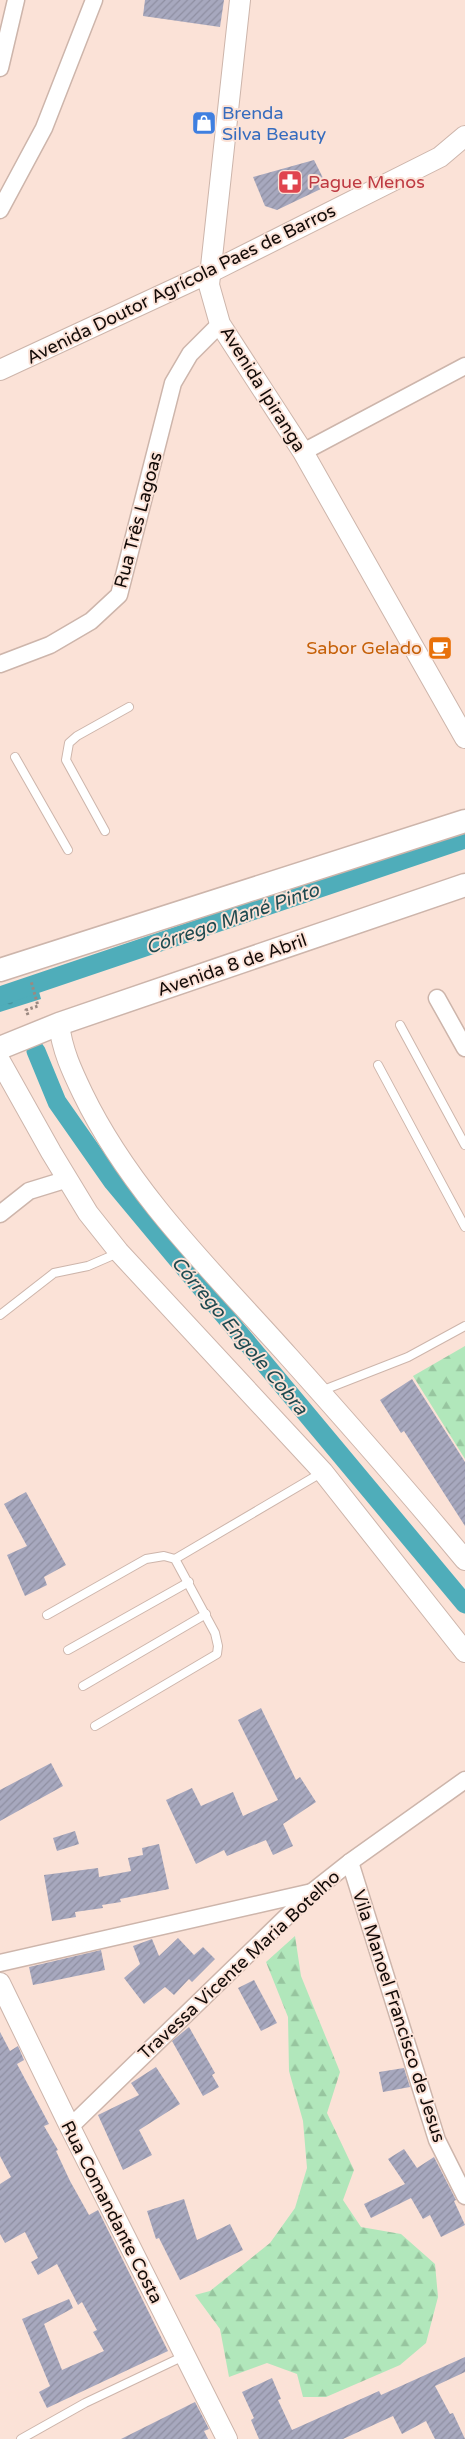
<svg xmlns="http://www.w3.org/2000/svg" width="465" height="2439" viewBox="0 0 465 2439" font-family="'Varela Round',sans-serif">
<defs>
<pattern id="forest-firs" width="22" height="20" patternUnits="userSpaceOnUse" patternTransform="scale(1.25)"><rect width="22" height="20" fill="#b1e7bb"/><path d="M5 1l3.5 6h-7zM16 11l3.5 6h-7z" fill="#97c59f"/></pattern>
<pattern id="water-ripples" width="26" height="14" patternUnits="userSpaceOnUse" patternTransform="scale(1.25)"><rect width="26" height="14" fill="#4fadba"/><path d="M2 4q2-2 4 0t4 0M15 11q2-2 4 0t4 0" fill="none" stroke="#408b95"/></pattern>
<pattern id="building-hatch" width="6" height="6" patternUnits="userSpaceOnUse" patternTransform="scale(1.25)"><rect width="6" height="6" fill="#a7a8be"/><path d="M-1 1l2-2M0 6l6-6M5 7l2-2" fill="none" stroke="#8f8fa2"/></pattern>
</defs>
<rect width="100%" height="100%" fill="#fbe2d7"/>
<g fill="url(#forest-firs)">
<polygon points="465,1346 465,1459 413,1376"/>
<polygon points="295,1936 301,1976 340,2072 327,2113 354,2170 343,2200 361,2227 401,2234 435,2264 438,2297 426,2343 400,2365 326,2397 303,2397 297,2374 267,2363 229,2377 220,2329 195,2295 210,2291 270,2243 295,2208 307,2168 303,2121 289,2071 288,2017 266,1962"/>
</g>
<polygon fill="url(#water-ripples)" points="35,977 41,999 0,1012 0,988"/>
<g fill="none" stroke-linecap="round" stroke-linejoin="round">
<g stroke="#4fadba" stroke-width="19">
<polyline points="0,996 465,839"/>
<polyline points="36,1051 57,1102 113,1182 465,1604"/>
</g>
</g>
<g fill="url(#building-hatch)">
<polygon points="145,0 224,0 220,27 143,16"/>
<polygon points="195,115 215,116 214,130 194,129"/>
<polygon points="314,160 327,186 277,210 265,206 253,177"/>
<polygon points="412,1379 465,1462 465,1526 404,1431 401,1433 380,1400"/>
<polygon points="26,1492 66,1565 44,1577 47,1585 25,1596 7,1555 27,1546 4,1504"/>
<polygon points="261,1708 296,1780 300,1777 316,1802 283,1824 293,1846 273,1855 266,1840 227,1856 224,1850 196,1864 166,1800 192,1788 201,1806 233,1792 243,1816 278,1800 238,1720"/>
<polygon points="51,1763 63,1786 0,1821 0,1790"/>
<polygon points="75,1831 79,1844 57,1851 53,1838"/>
<polygon points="159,1844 169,1889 120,1899 121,1902 102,1905 103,1908 75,1912 76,1917 52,1921 44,1875 98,1868 99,1877 131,1871 128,1858 143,1855 142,1848"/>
<polygon points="178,1938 194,1955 203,1947 215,1959 192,1982 189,1979 174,1995 165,1987 144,2004 124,1978 140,1964 133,1946 152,1939 159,1956"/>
<polygon points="101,1950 105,1970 33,1985 29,1967"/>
<polygon points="254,1980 277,2023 261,2031 238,1988"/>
<polygon points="189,2027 215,2073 212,2075 219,2087 203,2096 172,2041"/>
<polygon points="0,2032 10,2051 18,2046 24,2060 17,2064 49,2124 44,2126 58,2150 56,2151 70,2181 89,2215 98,2210 168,2351 47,2408 39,2392 50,2386 22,2319 69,2299 73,2308 44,2324 62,2370 104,2351 93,2332 97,2330 82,2302 78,2305 57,2264 38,2275 31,2262 38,2258 25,2232 5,2243 0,2234 0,2184 11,2177 0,2156"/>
<polygon points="156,2067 180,2104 139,2130 152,2155 123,2170 98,2115 139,2095 131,2083"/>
<polygon points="404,2068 410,2087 383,2092 379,2072"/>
<polygon points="404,2149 417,2168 434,2157 456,2200 454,2201 465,2225 441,2237 430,2215 423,2219 411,2198 371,2218 364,2204 405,2184 388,2159"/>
<polygon points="184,2199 197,2240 230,2224 243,2250 180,2280 159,2238 156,2239 147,2211"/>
<polygon points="465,2357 465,2372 435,2386 450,2414 453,2413 465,2439 435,2439 426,2421 402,2434 393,2416 343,2439 259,2439 251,2420 254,2418 242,2392 272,2378 281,2399 278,2400 292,2430 379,2391 381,2395"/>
<polygon points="195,2402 209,2429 204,2431 208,2439 121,2439"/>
</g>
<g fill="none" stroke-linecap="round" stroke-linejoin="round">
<defs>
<g id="service">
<polyline points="15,757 68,850"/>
<polyline points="105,831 66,760 69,743 77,736 129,707"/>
<polyline points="400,1025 465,1145"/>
<polyline points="378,1065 465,1227"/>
<polyline points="0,1315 54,1273 88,1266 118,1253"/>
<polyline points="321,1391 408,1357 465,1326"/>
<polyline points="175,1559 321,1473"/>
<polyline points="47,1615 146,1559 164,1556 175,1559 215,1633 218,1646 217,1654 95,1726"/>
<polyline points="68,1650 189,1582"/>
<polyline points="83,1686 206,1614"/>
<polyline points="21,2439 85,2403 184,2356"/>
</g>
<g id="minor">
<polyline points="0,68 16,0"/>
<polyline points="0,210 44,128 94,0"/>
<polyline points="303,452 465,366"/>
<polyline points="0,664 50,645 91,621 119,595 173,383 190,354 220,324"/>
<polyline points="437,998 465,1048"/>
<polyline points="0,1214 29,1191 68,1179"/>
<polyline points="350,1862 437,2140 465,2196"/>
<polyline points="0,1963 312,1892"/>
<polyline points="70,2127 312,1892 350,1862 465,1780"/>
</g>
<g id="tertiary">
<polyline points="240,0 209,285 220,324 303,452 465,738"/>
<polyline points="0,370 211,272 440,157 465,136"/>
<path d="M59,1024C62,1050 72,1071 83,1094C132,1195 216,1275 289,1357C349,1424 408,1491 465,1560"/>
<polyline points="0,1061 51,1152 88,1213 119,1252 323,1472 465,1652"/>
<polyline points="0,1983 70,2127 227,2439"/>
</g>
<g id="secondary">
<polyline points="0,970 465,821"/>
<polyline points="0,1048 59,1024 465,885"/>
</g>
</defs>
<use href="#service" stroke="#cdb5ab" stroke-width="10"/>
<use href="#minor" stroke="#cdb5ab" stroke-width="19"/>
<use href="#tertiary" stroke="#cdb5ab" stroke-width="22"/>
<use href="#secondary" stroke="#cdb5ab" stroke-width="25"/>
<polyline stroke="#9b8981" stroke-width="3" stroke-dasharray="2.5 2.5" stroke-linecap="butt" points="28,1015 26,1010 38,1006 31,981"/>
<use href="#service" stroke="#fff" stroke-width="8"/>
<use href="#minor" stroke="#fff" stroke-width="16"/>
<use href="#tertiary" stroke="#fff" stroke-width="20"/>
<use href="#secondary" stroke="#fff" stroke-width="22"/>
</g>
<defs>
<symbol id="shop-square" viewBox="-11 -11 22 22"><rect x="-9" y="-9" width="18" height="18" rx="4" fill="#3f7fe0" stroke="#fbe2d7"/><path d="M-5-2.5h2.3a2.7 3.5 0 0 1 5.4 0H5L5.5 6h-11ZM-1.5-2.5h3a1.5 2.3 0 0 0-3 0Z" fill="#fff"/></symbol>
<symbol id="pharmacy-square" viewBox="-11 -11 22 22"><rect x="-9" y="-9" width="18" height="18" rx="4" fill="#e0444e" stroke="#fbe2d7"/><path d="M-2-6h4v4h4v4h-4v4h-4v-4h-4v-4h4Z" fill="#fff"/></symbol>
<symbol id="cafe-square" viewBox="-11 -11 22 22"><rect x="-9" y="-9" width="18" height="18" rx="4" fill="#e8710a" stroke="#fbe2d7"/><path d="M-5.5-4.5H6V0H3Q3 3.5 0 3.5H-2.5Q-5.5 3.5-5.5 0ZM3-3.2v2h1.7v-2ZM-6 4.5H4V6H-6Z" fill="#fff"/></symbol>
</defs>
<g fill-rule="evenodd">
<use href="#shop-square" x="190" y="109" width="28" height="28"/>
<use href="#pharmacy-square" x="276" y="168" width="28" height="28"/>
<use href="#cafe-square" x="426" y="634" width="28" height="28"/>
</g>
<g text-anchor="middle" stroke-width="4" stroke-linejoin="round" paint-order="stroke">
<g font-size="18" fill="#366cbe" stroke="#fbe2d7" text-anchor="start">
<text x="222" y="119">Brenda<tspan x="222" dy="21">Silva Beauty</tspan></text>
</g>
<g font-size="18" fill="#be3a42" stroke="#fbe2d7" text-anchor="start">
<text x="308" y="188">Pague Menos</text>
</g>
<g font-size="18" fill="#130b08" stroke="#fbe2d7">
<text transform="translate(181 284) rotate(-26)" y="6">Avenida Doutor Agrícola Paes de Barros</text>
<text transform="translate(263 389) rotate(58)" y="6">Avenida Ipiranga</text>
<text transform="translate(138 520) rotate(-75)" y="6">Rua Três Lagoas</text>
<text transform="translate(232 965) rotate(-19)" y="6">Avenida 8 de Abril</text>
<text transform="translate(239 1965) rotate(-43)" y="6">Travessa Vicente Maria Botelho</text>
<text transform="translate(399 2016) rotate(72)" y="6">Vila Manoel Francisco de Jesus</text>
<text transform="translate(112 2212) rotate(63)" y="6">Rua Comandante Costa</text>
</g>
<g font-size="18" fill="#c56008" stroke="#fbe2d7" text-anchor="end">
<text x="422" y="654">Sabor Gelado</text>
</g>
<g font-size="19" font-style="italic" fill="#1e494f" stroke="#fbe2d7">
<text transform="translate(232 918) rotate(-19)" y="7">Córrego Mané Pinto</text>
<text transform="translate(240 1335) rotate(50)" y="7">Córrego Engole Cobra</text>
</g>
</g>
</svg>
